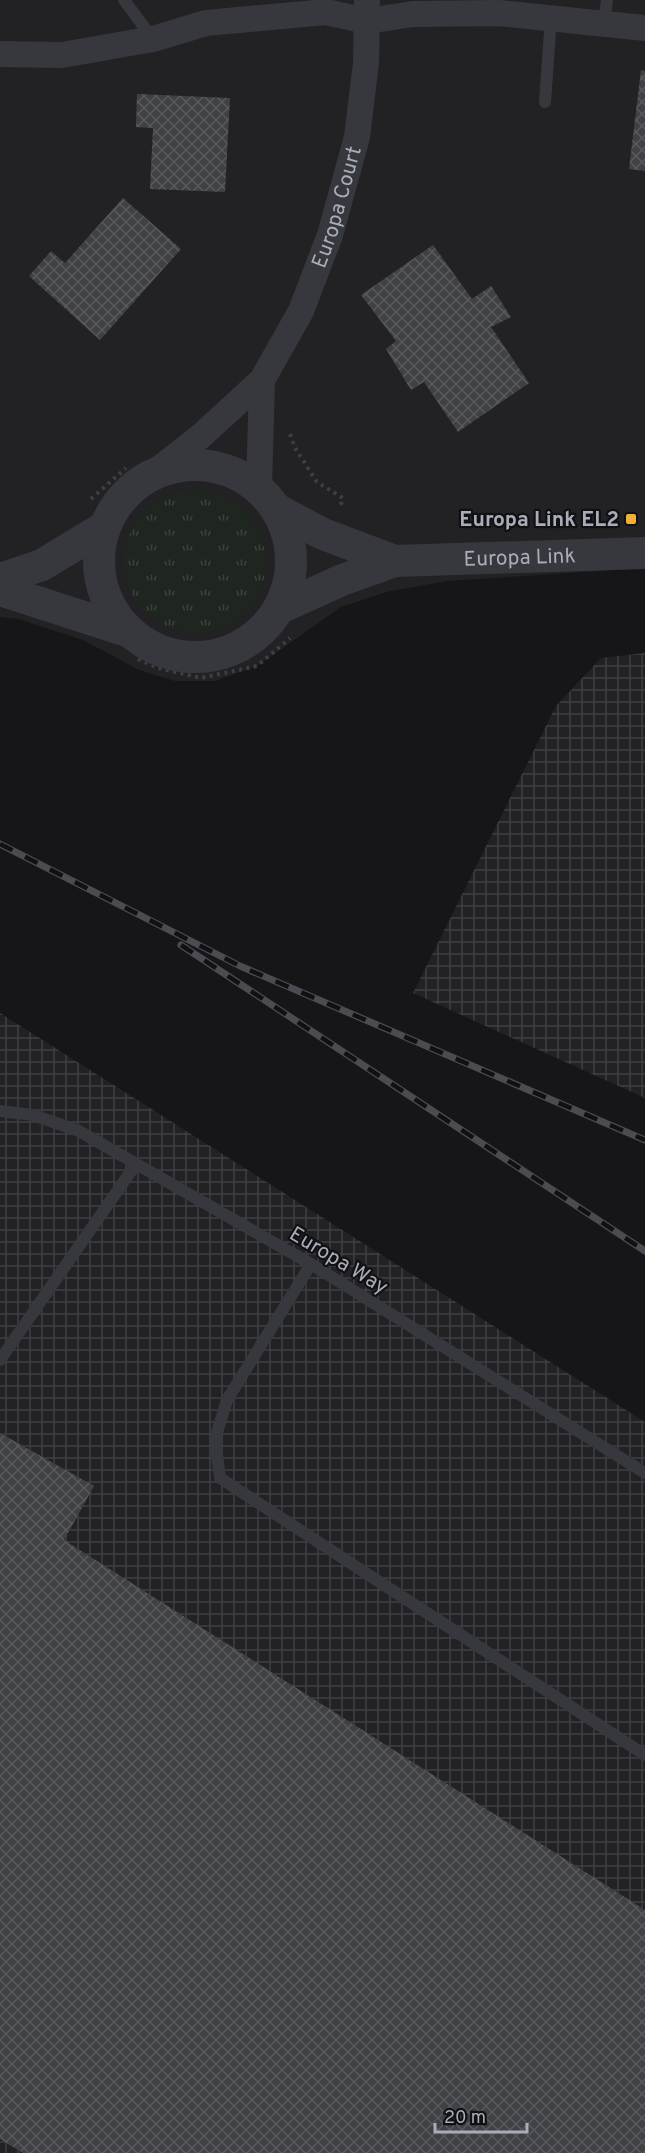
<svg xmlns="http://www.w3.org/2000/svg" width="645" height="2153" viewBox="0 0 645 2153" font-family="Overpass,sans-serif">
<defs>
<pattern id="industrial-grid" width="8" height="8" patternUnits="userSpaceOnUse" patternTransform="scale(1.5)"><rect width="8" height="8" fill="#222225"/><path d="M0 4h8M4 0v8" fill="none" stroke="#3f3f43"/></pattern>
<pattern id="grass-tufts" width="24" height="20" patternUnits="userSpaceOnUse" patternTransform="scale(1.5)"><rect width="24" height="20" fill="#1e261f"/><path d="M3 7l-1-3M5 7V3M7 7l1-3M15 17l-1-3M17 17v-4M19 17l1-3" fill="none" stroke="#3c433d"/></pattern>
<pattern id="building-cross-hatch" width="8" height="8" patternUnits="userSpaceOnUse" patternTransform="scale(1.5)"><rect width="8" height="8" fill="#404145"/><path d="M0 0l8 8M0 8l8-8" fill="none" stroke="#595a5e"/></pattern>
</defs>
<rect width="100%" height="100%" fill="#161618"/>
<polygon fill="#222225" points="0,0 645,0 645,568 448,581 390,591 341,607 257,666 215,681 175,681 139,670 83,640 18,619 0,617"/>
<g fill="url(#industrial-grid)">
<polygon points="645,653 645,1098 413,993 556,706 601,658"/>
<polygon points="0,1013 645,1422 645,2153 0,2153"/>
</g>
<circle fill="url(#grass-tufts)" cx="195" cy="562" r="71"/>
<g fill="url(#building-cross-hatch)">
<polygon points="641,70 645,71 645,171 629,169"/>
<polygon points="137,94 230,98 225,192 150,189 153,128 136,127"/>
<polygon points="123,198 181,249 100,340 29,276 51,251 65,263"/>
<polygon points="433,245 472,299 491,286 511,317 491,327 529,383 458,432 424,382 411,390 386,349 396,341 361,295"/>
<polygon points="0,1433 94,1486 64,1540 645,1910 645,2153 23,2153 0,2139"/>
</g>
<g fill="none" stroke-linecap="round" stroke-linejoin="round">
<g stroke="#3d3f44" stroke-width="4" stroke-dasharray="3 4.5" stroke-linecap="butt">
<polyline points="290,434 295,448 317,482 343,498 340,507"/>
<polyline points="91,499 126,468"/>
<polyline points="138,659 158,668 201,678 257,666 290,638"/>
</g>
<g stroke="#37383d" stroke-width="12">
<polyline points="124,0 153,39"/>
<polyline points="604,22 607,0"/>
<polyline points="545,102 551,17"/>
<polyline points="0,1111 33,1115 79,1131 311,1264 645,1473"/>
<polyline points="311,1264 227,1400 215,1439 220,1478 645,1755"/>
<polyline points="0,1360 136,1164"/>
</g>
<g stroke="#37383d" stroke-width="26">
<polyline points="0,54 62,55 153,39 206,23 326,12 367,21 413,14 499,13 645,28"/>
<path id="s1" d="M154,473L201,436L262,380L301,311L330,235L357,137L366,63L367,0"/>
<polyline points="259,489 262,380"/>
</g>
<g stroke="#37383d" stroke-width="32">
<circle cx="195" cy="561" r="96"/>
<polyline points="276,509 323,534 395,561"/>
<polyline points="0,579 42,565 103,528"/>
<polyline points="0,590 127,631"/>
<path id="s2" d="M280,608L342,580L395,561L645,553"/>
</g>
<defs>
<g id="rail">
<polyline points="0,844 240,966 645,1140"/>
<polyline points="181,945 645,1251"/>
</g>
</defs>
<use href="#rail" stroke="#4a4c52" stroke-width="7"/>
<use href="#rail" stroke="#111113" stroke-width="4.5" stroke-dasharray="14" stroke-linecap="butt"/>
</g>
<rect fill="#f2b134" stroke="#111113" stroke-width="2" x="625" y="513" width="12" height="12" rx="3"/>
<g text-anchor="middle" stroke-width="4.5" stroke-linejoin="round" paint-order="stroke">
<g font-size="21" fill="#a8adb8" stroke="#111113">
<text dy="7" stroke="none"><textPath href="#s1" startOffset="332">Europa Court</textPath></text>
<text dy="7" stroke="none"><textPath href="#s2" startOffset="249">Europa Link</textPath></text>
<text transform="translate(339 1260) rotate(31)" y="7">Europa Way</text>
</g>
<g font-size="21" font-weight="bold" fill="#a8adb8" stroke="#111113" text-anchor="end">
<text x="619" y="526">Europa Link EL2</text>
</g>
</g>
<path d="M435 2123v9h92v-9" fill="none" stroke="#a8adb8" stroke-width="3"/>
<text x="444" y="2123" font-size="18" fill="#a8adb8" stroke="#111113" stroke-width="4.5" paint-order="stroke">20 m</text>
</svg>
